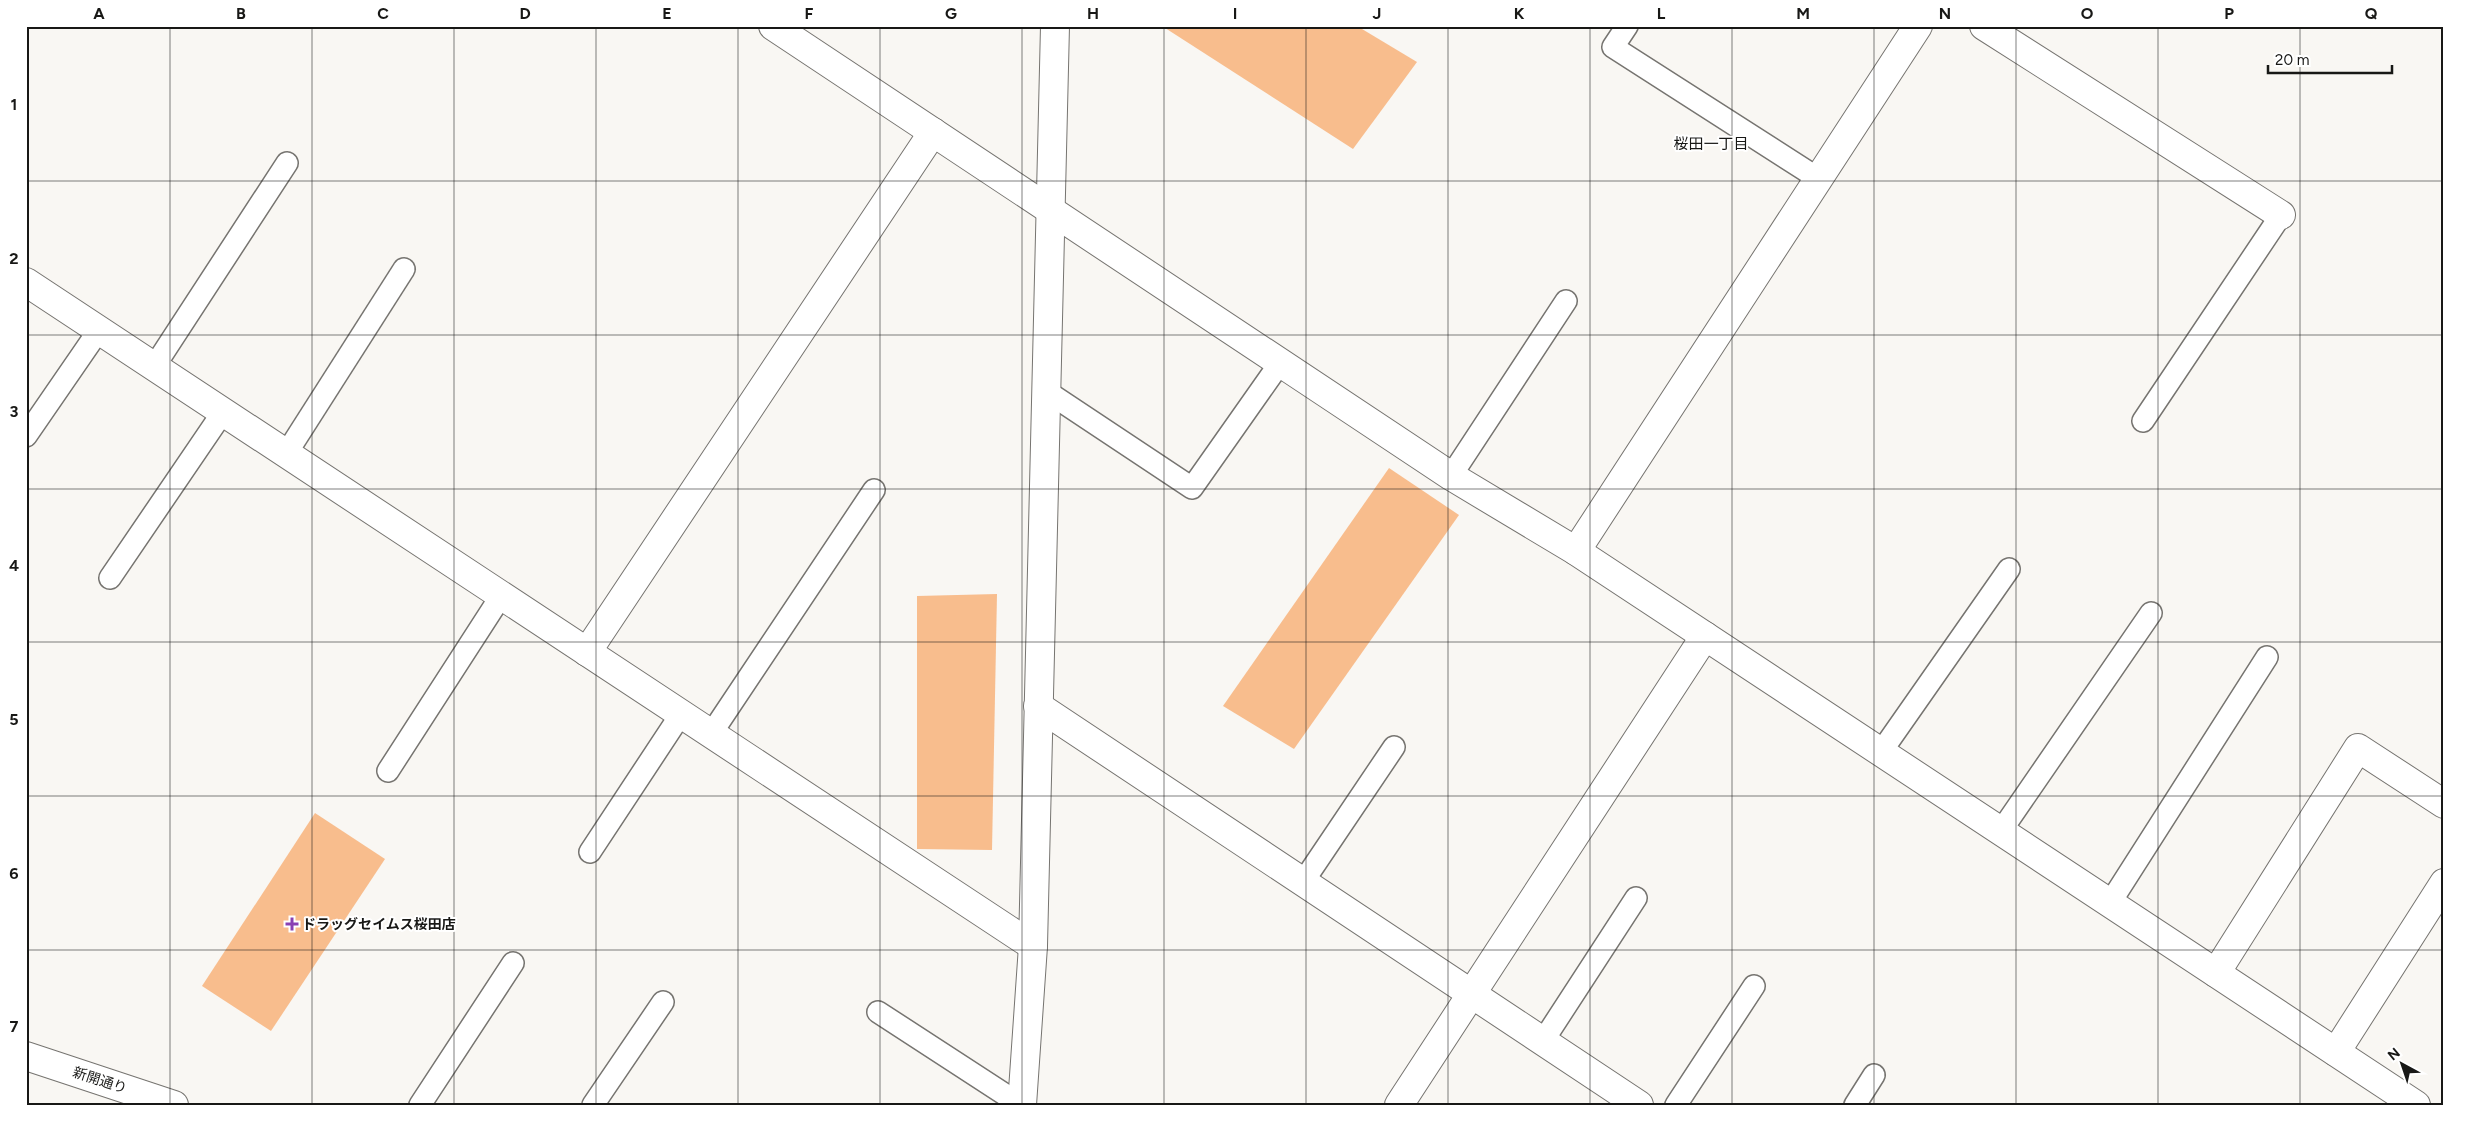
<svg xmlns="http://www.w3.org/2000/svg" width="2470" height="1131" viewBox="0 0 2470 1131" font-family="Figtree,'Noto Sans JP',sans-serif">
<rect width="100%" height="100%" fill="#f9f7f3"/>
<g fill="#f8bd8d">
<polygon points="1162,26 1357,26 1417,62 1353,149"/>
<polygon points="1389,468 1459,515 1294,749 1223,706"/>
<polygon points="997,594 992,850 917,849 917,596"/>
<polygon points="315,813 385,859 271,1031 202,986"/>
</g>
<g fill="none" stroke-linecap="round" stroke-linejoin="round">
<defs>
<g id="lane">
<polyline points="1627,26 1613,47 1819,179"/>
<polyline points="154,367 287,163"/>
<polyline points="1046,391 1192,488 1280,363"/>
<polyline points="2143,421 2281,215"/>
<polyline points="26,436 99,330"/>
<polyline points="286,454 404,269"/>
<polyline points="1451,476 1566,301"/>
<polyline points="110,578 223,412"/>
<polyline points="711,734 874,490"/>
<polyline points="1881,752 2009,569"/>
<polyline points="388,771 501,596"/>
<polyline points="2001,831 2151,613"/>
<polyline points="590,852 681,714"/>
<polyline points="1303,882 1394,747"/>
<polyline points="2110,903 2267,657"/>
<polyline points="878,1012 1021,1105"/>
<polyline points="1543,1041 1636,898"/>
<polyline points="420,1105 513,963"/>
<polyline points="593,1105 663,1002"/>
<polyline points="1676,1105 1754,986"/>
<polyline points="1855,1105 1874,1075"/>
</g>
<g id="street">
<polyline points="773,26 1451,476 1576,551 2416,1105"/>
<polyline points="1984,26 2281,215"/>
<polyline points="26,282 1033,946"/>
<polyline points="1576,551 1918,26"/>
<polyline points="587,652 933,132"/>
<polyline points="1038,706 1639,1105"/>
<polyline points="2216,973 2358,748 2444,804"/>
<polyline points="2336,1052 2444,883"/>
<polyline points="1022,1105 1033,946 1055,26"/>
<polyline points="1399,1105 1705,636"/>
</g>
<polyline id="secondary" points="26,1056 174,1105"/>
</defs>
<use href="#lane" stroke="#767470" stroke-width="24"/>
<use href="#street" stroke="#767470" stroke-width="30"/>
<use href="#secondary" stroke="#767470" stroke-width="30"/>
<use href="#lane" stroke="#fff" stroke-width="21"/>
<use href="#street" stroke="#fff" stroke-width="28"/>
<use href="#secondary" stroke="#fff" stroke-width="28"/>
</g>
<path fill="none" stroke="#181816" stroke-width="1" stroke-opacity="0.55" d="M170,26V1105M312,26V1105M454,26V1105M596,26V1105M738,26V1105M880,26V1105M1022,26V1105M1164,26V1105M1306,26V1105M1448,26V1105M1590,26V1105M1732,26V1105M1874,26V1105M2016,26V1105M2158,26V1105M2300,26V1105M26,181H2444M26,335H2444M26,489H2444M26,642H2444M26,796H2444M26,950H2444"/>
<path fill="#8840b3" stroke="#fff" stroke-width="2" d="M289.5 916.5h5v5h5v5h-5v5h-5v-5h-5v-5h5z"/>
<g text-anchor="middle" stroke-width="4" stroke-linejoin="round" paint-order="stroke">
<g font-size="14" font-weight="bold" fill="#181816" stroke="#fff" text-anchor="start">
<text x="302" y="929">ドラッグセイムス桜田店</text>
</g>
<g font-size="14" fill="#181816" stroke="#fff">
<text transform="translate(100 1080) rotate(18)" y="5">新開通り</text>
</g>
<g font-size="15" fill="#181816" stroke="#fff">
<text x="1711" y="149">桜田一丁目</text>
</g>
</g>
<rect width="2470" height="1131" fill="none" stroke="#ffffff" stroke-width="55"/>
<g transform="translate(2402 1064) rotate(320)" stroke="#ffffff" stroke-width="4" paint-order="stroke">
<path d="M0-4L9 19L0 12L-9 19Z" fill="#181816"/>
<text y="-8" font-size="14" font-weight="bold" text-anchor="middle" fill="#181816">N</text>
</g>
<path d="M2268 65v8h124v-8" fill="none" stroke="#181816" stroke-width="2.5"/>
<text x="2275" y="65" font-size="15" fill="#181816" stroke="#ffffff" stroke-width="4" paint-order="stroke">20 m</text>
<rect x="28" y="28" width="2414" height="1076" fill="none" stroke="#181816" stroke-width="2"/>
<g font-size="16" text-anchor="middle" font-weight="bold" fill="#181816">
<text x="99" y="19">A</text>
<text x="241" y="19">B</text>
<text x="383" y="19">C</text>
<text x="525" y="19">D</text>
<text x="667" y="19">E</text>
<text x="809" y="19">F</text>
<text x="951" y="19">G</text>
<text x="1093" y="19">H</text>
<text x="1235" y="19">I</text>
<text x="1377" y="19">J</text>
<text x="1519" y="19">K</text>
<text x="1661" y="19">L</text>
<text x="1803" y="19">M</text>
<text x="1945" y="19">N</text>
<text x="2087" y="19">O</text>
<text x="2229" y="19">P</text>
<text x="2371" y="19">Q</text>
<text x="14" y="110">1</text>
<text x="14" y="264">2</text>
<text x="14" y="417">3</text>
<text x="14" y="571">4</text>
<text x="14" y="725">5</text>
<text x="14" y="879">6</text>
<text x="14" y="1032">7</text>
</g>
</svg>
